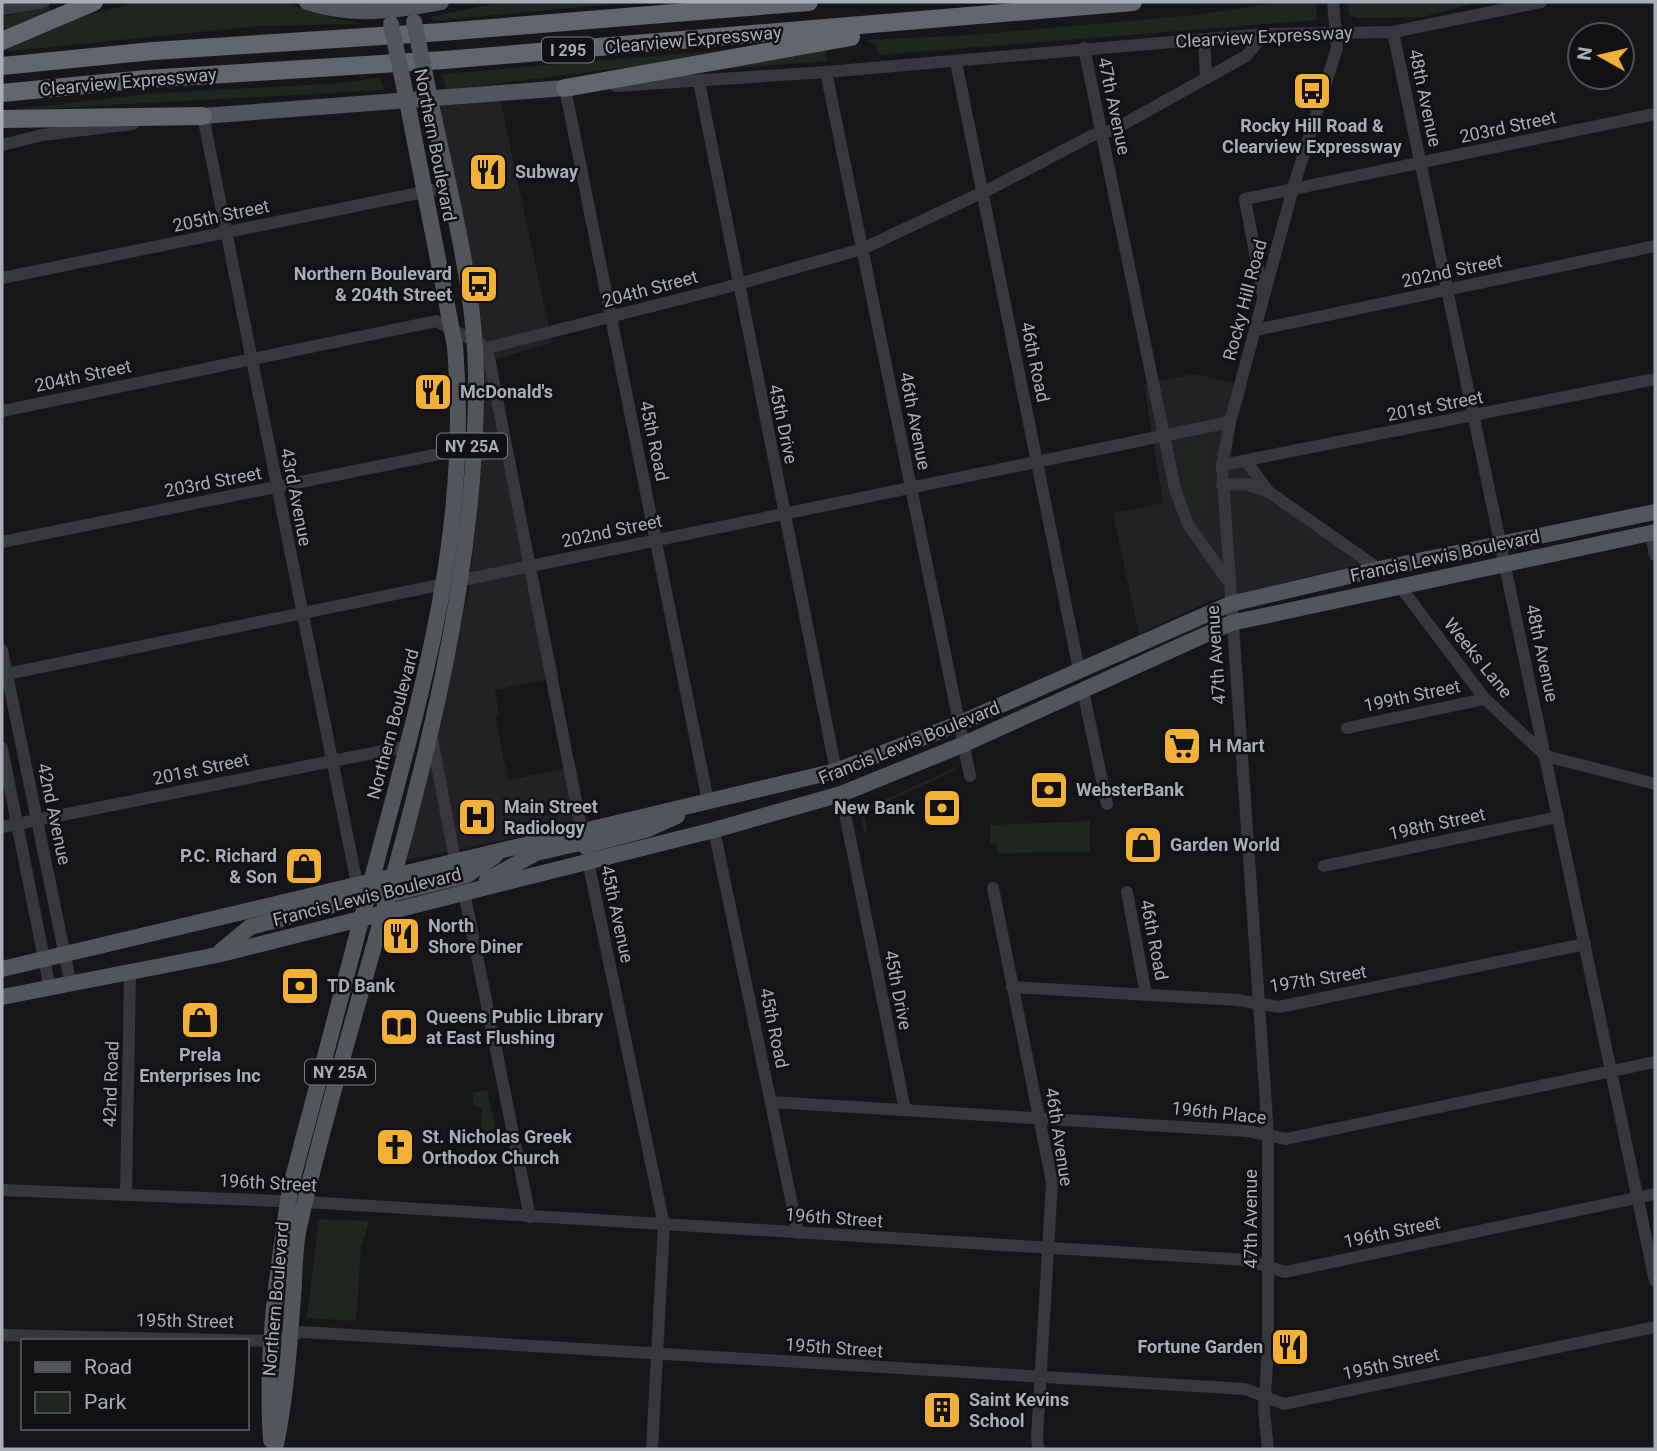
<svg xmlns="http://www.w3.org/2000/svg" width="1657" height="1451" viewBox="0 0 1657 1451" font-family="Roboto,sans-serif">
<rect width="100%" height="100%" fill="#161618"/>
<g fill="#222225">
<polygon points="500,98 552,343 492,360 559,677 495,690 499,715 495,717 508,780 576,766 587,822 405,861 469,588 479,493 482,375 472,271 440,105"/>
<polygon points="1194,374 1248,386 1236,423 1231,459 1375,561 1212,600 1139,634 1113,513 1163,503 1144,384"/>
</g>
<g fill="#1e261f">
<polygon points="138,2 282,2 326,16 363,24 258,26 2,52 2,45 44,27"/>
<polygon points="501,2 636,2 432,21 431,17"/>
<polygon points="1281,2 1316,2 1317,20 878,55 877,45 865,40 971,35 1196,15"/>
<polygon points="1347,2 1479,2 1423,17 1357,18 1349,15"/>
<polygon points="48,6 52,12 2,36 2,17"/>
<polygon points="825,46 828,61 697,71"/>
<polygon points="713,51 645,65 446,90 442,74"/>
<polygon points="380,77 384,90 2,111 146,94 341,83"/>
<polygon points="1207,442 1207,512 1195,513 1178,447"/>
<polygon points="955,768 956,770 864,812 867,831 864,832 860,811"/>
<polygon points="1090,821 1090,852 997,853 997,843 990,844 990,825"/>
<polygon points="487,1090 498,1139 494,1140 495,1143 480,1142 482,1107 473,1106 473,1093"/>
<polygon points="319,1219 369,1221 361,1248 356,1321 307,1318"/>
</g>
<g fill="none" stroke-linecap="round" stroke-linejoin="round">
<g stroke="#37383d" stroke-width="12">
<polyline points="2,9 44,2"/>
<polyline points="1393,32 1655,1281"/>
<polyline points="1204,39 1206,77"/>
<polyline points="1084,48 1175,489 1188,524 1228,581"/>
<polyline points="956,62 1079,670"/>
<polyline points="826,72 970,776"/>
<polyline points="699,82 836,771"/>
<polyline points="616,86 826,72 1264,34 1393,32 1541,2"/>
<polyline points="570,88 565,88 708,801"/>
<polyline points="196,117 203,116 357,884"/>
<polyline points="2,145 42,135 133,124"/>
<polyline points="2,278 448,187"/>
<polyline points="1263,296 1245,199 1655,114"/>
<polyline points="1256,330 1655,246"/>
<polyline points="487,348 583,838"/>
<polyline points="2,411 436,321 487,348 724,288 862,249 992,188 1091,136 1113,130 1246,56 1264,34"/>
<polyline points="1246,461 1269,492 1379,569"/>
<polyline points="1222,465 1655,379"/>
<polyline points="1222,485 1246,484 1268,492"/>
<polyline points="1651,533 1655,555"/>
<polyline points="2,542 464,449"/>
<polyline points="1399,585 1485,699 1546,756 1655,784"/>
<polyline points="2,650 71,985"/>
<polyline points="2,675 1230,422"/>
<polyline points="1083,691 1107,804"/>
<polyline points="1347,728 1485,699"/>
<polyline points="431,733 455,860"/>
<polyline points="2,748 50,989"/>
<polyline points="841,794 905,1110"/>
<polyline points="2,827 408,746"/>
<polyline points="714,830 798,1233"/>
<polyline points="587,856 664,1225 652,1449"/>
<polyline points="1324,866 1558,817"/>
<polyline points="993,888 1052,1182 1037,1437 1038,1449"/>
<polyline points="464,892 530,1217"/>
<polyline points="1127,892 1146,995"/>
<polyline points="1012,987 1238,1000 1279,1007 1585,944"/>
<polyline points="771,1102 1247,1131 1286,1139 1655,1062"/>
<polyline points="2,1190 306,1202 1247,1260 1285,1272 1655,1194"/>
<polyline points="126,1195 130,974"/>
<polyline points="2,1335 272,1341 302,1332 1245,1389 1284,1404 1655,1327"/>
<polyline points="1268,1449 1264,1410 1268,1348 1268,1135 1222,465 1230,422 1293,188 1337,48 1333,2"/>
</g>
<g stroke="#53555c" stroke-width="16">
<path d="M307,2C352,17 395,11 441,2"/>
<polyline points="203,116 565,88"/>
<polyline points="585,846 648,829 677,816"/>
<polyline points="487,880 536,853 584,842"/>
<polyline points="379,897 467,875 495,856"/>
<polyline points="221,951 250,927 375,894"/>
<polyline points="2,969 836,771 958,724 1230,604 1379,569 1655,512"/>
<polyline points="2,997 217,955 714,830 841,794 962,745 1231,623 1655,532"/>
<path d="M271,1440C265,1356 277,1272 290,1189C321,1073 352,957 382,841C427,674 470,521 455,346L404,86"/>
<path d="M275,1449C286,1398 289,1349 293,1297C295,1274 294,1249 299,1227C363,948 479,663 476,374C475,282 445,175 427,84"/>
</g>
<g stroke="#63666e" stroke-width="18">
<polyline points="2,41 94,2"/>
<polyline points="2,66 153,51 442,32 809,2"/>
<polyline points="565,88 851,37"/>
<polyline points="2,93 146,79 444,60 1133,2"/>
<polyline points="2,119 203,116"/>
</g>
<g stroke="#53555c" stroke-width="16">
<polyline points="414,22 427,84"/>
<polyline points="391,24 404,86"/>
</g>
</g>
<defs>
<symbol id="bus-square" viewBox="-11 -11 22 22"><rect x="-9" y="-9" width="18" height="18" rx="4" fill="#f2b134" stroke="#111113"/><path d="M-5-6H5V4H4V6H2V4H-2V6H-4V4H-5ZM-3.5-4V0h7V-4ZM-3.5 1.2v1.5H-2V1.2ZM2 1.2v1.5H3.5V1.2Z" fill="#111"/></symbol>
<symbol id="restaurant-square" viewBox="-11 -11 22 22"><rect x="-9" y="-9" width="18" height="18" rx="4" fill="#f2b134" stroke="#111113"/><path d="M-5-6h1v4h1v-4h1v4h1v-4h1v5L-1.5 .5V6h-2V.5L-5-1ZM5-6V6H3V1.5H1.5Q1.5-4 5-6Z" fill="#111"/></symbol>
<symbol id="supermarket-square" viewBox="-11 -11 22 22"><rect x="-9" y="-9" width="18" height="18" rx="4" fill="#f2b134" stroke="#111113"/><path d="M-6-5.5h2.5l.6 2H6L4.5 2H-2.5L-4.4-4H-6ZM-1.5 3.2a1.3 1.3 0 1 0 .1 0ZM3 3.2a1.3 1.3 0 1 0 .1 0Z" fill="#111"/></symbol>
<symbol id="bank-square" viewBox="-11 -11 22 22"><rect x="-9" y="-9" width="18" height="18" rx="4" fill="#f2b134" stroke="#111113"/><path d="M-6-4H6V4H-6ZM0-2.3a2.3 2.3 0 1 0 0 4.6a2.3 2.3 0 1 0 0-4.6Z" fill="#111"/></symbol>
<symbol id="hospital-square" viewBox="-11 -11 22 22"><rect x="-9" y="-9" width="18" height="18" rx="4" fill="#f2b134" stroke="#111113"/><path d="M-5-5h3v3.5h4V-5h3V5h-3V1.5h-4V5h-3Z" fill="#111"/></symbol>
<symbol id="shop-square" viewBox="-11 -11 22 22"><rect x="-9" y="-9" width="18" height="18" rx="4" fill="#f2b134" stroke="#111113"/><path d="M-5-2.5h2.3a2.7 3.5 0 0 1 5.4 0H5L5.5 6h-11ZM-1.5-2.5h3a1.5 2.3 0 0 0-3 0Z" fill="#111"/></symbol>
<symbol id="library-square" viewBox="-11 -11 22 22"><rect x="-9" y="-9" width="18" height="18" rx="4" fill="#f2b134" stroke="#111113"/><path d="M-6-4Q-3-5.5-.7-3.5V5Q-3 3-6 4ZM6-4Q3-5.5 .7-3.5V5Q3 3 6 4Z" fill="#111"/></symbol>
<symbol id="church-square" viewBox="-11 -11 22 22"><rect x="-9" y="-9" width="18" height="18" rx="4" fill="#f2b134" stroke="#111113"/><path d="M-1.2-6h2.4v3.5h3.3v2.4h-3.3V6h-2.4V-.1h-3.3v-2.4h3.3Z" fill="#111"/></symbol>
<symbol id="building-square" viewBox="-11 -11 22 22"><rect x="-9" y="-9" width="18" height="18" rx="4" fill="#f2b134" stroke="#111113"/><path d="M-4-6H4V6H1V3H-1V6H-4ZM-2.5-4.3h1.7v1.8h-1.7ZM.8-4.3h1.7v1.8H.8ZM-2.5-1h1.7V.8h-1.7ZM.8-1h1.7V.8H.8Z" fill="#111"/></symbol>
</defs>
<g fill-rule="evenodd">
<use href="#bus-square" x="1290" y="69" width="44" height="44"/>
<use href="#restaurant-square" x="466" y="150" width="44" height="44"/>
<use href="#bus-square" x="457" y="262" width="44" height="44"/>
<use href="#restaurant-square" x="411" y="370" width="44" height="44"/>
<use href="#supermarket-square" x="1160" y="724" width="44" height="44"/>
<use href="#bank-square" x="1027" y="768" width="44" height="44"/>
<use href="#bank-square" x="920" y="786" width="44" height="44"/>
<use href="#hospital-square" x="455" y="795" width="44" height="44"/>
<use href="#shop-square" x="1121" y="823" width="44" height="44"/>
<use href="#shop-square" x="282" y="844" width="44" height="44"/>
<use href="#restaurant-square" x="379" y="914" width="44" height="44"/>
<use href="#bank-square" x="278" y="964" width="44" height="44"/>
<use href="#shop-square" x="178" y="998" width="44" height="44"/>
<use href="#library-square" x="377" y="1005" width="44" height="44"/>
<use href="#church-square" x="373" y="1125" width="44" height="44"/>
<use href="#restaurant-square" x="1268" y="1325" width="44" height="44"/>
<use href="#building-square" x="920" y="1388" width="44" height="44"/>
</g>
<g text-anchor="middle" stroke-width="5" stroke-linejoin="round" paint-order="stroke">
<g fill="#111113" stroke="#7b7e86" stroke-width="2">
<rect x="542" y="37.5" width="52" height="25" rx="5"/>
<rect x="437" y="433.5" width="70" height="25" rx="5"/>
<rect x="305" y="1059.5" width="70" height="25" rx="5"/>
</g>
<g font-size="16" font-weight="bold" fill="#a8adb8">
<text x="568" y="56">I 295</text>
<text x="472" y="452">NY 25A</text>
<text x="340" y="1078">NY 25A</text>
</g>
<g font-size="18" fill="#a8adb8" stroke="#111113">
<text transform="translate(1264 37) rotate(-3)" y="6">Clearview Expressway</text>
<text transform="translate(693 40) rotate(-5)" y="6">Clearview Expressway</text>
<text transform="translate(128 82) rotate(-5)" y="6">Clearview Expressway</text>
<text transform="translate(1425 98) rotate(78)" y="6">48th Avenue</text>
<text transform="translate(1114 106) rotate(78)" y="6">47th Avenue</text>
<text transform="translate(1508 127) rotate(-12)" y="6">203rd Street</text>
<text transform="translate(435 145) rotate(79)" y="6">Northern Boulevard</text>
<text transform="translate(221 216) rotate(-12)" y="6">205th Street</text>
<text transform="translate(1452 271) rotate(-12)" y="6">202nd Street</text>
<text transform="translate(650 289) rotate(-15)" y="6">204th Street</text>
<text transform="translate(1245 300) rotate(-75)" y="6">Rocky Hill Road</text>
<text transform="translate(1035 362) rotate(78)" y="6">46th Road</text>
<text transform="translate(83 376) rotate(-12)" y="6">204th Street</text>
<text transform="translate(1435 406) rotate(-11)" y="6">201st Street</text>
<text transform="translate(915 421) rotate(79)" y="6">46th Avenue</text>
<text transform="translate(783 424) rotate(78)" y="6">45th Drive</text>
<text transform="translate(654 441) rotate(78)" y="6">45th Road</text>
<text transform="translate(213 482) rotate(-11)" y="6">203rd Street</text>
<text transform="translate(296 497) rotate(79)" y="6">43rd Avenue</text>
<text transform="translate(612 531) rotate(-12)" y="6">202nd Street</text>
<text transform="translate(1445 556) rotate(-12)" y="6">Francis Lewis Boulevard</text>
<text transform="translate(1542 653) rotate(78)" y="6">48th Avenue</text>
<text transform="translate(1216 655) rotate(-94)" y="6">47th Avenue</text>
<text transform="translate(1478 658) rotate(51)" y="6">Weeks Lane</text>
<text transform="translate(1412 696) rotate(-12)" y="6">199th Street</text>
<text transform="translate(393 724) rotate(-75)" y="6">Northern Boulevard</text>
<text transform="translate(909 743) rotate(-22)" y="6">Francis Lewis Boulevard</text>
<text transform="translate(201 769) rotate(-12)" y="6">201st Street</text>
<text transform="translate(54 814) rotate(78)" y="6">42nd Avenue</text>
<text transform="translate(1437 824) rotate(-12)" y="6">198th Street</text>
<text transform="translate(367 897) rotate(-14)" y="6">Francis Lewis Boulevard</text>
<text transform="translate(617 914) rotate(78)" y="6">45th Avenue</text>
<text transform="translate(1154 940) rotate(79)" y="6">46th Road</text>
<text transform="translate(1318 979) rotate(-9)" y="6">197th Street</text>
<text transform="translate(898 990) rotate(79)" y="6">45th Drive</text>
<text transform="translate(774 1028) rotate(78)" y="6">45th Road</text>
<text transform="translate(111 1084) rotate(-88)" y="6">42nd Road</text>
<text transform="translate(1219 1113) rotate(6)" y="6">196th Place</text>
<text transform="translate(1059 1137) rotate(81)" y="6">46th Avenue</text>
<text transform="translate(268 1183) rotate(3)" y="6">196th Street</text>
<text transform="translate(834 1218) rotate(4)" y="6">196th Street</text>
<text transform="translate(1251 1219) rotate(-90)" y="6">47th Avenue</text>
<text transform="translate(1392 1232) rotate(-12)" y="6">196th Street</text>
<text transform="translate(276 1299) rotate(-85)" y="6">Northern Boulevard</text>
<text transform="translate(185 1321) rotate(1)" y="6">195th Street</text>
<text transform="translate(834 1348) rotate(4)" y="6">195th Street</text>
<text transform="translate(1391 1364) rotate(-12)" y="6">195th Street</text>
</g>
<g font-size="18" font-weight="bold" fill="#a8adb8" stroke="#111113" text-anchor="start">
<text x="1312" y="132" text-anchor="middle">Rocky Hill Road &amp;<tspan x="1312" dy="21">Clearview Expressway</tspan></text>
<text x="515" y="178">Subway</text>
<text x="452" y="280" text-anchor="end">Northern Boulevard<tspan x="452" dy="21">&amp; 204th Street</tspan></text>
<text x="460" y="398">McDonald's</text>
<text x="1209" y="752">H Mart</text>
<text x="1076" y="796">WebsterBank</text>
<text x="504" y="813">Main Street<tspan x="504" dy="21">Radiology</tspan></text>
<text x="915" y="814" text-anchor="end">New Bank</text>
<text x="1170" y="851">Garden World</text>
<text x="277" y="862" text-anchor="end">P.C. Richard<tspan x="277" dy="21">&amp; Son</tspan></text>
<text x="428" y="932">North<tspan x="428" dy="21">Shore Diner</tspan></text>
<text x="327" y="992">TD Bank</text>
<text x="426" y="1023">Queens Public Library<tspan x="426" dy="21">at East Flushing</tspan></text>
<text x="200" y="1061" text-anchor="middle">Prela<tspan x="200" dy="21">Enterprises Inc</tspan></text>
<text x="422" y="1143">St. Nicholas Greek<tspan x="422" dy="21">Orthodox Church</tspan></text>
<text x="1263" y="1353" text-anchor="end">Fortune Garden</text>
<text x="969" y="1406">Saint Kevins<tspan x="969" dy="21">School</tspan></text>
</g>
</g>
<rect width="1657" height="1451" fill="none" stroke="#a8adb8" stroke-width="7"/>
<rect x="21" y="1339" width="228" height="91" fill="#111113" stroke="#4d4f55" stroke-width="2"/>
<rect x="35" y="1362" width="35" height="10" fill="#53555c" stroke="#4d4f55" stroke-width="2"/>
<text x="84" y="1374" font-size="21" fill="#a8adb8">Road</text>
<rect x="35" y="1392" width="35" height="21" fill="#1e261f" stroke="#4d4f55" stroke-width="2"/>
<text x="84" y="1409" font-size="21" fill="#a8adb8">Park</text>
<g transform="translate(1601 56) rotate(278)"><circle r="33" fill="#111113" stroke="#4d4f55" stroke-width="2"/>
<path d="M0-5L12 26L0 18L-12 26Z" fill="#f2b134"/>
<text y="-10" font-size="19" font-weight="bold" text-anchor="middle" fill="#a8adb8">N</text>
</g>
</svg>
